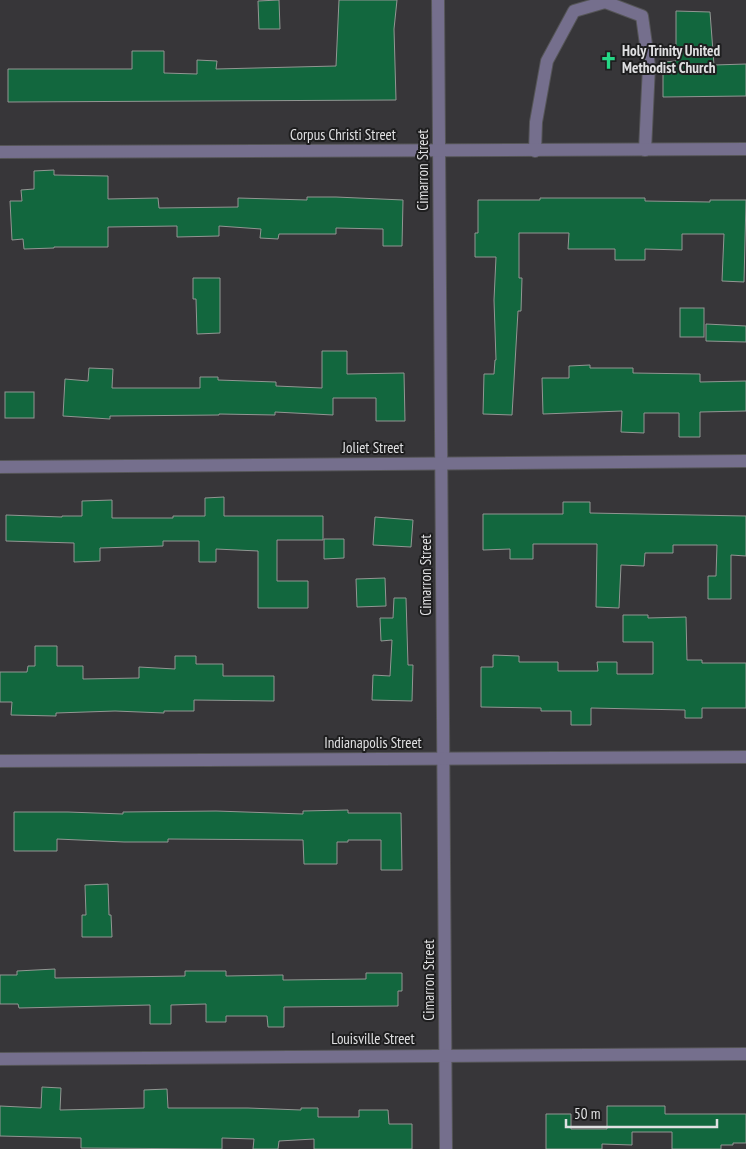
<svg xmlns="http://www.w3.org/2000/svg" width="746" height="1149" viewBox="0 0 746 1149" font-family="'PT Sans Narrow',sans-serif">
<rect width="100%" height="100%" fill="#373639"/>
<g fill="#12673e" stroke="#929693">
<polygon points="279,0 280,29 259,29 258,1"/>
<polygon points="339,0 397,0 394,29 396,100 8,102 8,69 132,69 132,51 164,51 164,73 197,74 197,60 217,61 216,69 336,66"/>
<polygon points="676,11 710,12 714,65 746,64 746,96 663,97 663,62 676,61"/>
<polygon points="54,170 54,175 108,176 108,199 158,198 159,208 238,207 238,198 307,200 307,197 336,197 403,200 402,246 383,246 383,229 336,228 336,234 279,234 278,239 260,238 261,229 219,226 219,236 177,237 177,226 108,227 108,247 54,247 54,248 24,249 23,239 12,240 10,201 22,201 21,190 34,189 34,171"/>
<polygon points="540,198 645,198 645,201 710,202 710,200 746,200 744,282 722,281 724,234 682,234 682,250 645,249 645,260 615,260 615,249 568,249 569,233 519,233 519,278 522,278 521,311 518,311 512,415 483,414 484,374 494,374 495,360 496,360 494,300 496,257 475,257 475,233 478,233 478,200 540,200"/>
<polygon points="193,278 220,278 220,333 197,334 196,299 193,299"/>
<rect x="680" y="308" width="24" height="29"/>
<polygon points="706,324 746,326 746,342 706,341"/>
<polygon points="322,351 347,351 347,374 404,373 405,421 376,421 376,398 333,398 333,415 275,412 275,415 219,414 219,415 110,416 110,419 63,416 65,379 88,381 89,368 113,369 112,388 200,388 200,377 218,377 218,380 276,382 276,386 322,388"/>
<polygon points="590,365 590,368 633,368 633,373 700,374 700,382 746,381 746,411 700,412 700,437 679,437 679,413 644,413 644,433 621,432 622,411 543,414 542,378 569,378 569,366"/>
<rect x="5" y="392" width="29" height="26"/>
<polygon points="224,497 224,516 323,516 323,540 277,540 277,581 308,581 308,608 258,608 258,551 216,549 216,562 199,562 199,541 163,541 163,546 100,548 100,561 74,562 74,543 6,541 6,515 62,517 62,516 82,516 82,501 112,500 112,518 173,518 173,516 205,516 205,498"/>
<polygon points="563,502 590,502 590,513 746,516 746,556 731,555 731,599 708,599 708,576 716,576 717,545 673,545 673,553 645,553 644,566 621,565 619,608 596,607 597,544 533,544 533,559 510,559 510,549 483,550 483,514 563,514"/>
<polygon points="375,517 413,520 411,547 373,545"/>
<polygon points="324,539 344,539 344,558 324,559"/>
<polygon points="385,578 386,606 357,607 356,579"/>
<polygon points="394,598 406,598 408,665 413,665 412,701 372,700 373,675 390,676 392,640 381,641 380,618 393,618"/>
<polygon points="623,615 648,615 648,618 686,617 687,660 702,660 702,663 746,663 746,708 702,708 702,718 685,718 685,710 591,708 591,725 571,725 571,711 541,711 541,708 481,707 481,667 493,667 493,655 519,656 519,662 558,662 558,671 598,671 597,662 617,662 617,674 653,674 653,642 623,642"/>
<polygon points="35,646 57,646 57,666 83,666 83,679 139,678 139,667 175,669 175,656 196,656 196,664 223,664 223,676 274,676 274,701 194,700 194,711 164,711 164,713 115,711 56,713 56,716 11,715 12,702 0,702 0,672 27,672 28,666 35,666"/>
<polygon points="348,810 348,813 401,813 402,870 381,870 381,840 348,840 348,842 337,842 337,864 304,864 303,840 168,839 168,842 124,842 57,839 57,851 14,851 14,812 68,812 123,814 123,812 216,811 303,814 303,811"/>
<polygon points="108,884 109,915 111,915 112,937 82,937 82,915 86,915 85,885"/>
<polygon points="55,969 55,978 185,976 185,971 226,971 226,976 283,975 283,980 366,979 366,973 402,973 402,991 398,991 398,1006 284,1007 284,1027 268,1027 267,1016 226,1016 226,1022 206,1022 206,1004 171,1005 171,1024 150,1024 150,1005 19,1008 18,1004 0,1004 0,975 17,975 17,971"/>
<polygon points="42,1087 61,1088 60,1110 144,1108 144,1090 167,1089 168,1108 248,1108 301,1110 301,1108 318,1108 318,1117 359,1117 359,1110 388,1110 389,1124 412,1124 412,1149 314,1149 314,1139 279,1141 278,1149 253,1149 254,1139 222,1138 222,1149 81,1148 81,1138 0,1136 0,1106 41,1108"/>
<polygon points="607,1106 665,1106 665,1114 746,1114 746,1143 733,1143 733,1145 721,1145 721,1149 672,1149 672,1132 632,1132 632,1145 602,1144 602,1149 546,1149 546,1114 571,1114 571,1129 607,1129"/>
</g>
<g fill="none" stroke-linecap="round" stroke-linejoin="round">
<defs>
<g id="minor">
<polyline points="438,0 446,1149"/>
<polyline points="535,151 536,122 547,61 574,11 605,2 642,16 649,66 645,150"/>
<polyline points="0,152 746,149"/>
<polyline points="0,467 746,461"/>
<polyline points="0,761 746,757"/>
<polyline points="0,1059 746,1054"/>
</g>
</defs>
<use href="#minor" stroke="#555557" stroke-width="14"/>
<use href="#minor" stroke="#756f8d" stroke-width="12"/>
</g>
<defs>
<symbol id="church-bare" viewBox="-9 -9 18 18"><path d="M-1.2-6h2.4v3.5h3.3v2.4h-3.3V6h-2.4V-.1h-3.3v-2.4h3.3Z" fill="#25d886" stroke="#1e1e1f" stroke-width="2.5" paint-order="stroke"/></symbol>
</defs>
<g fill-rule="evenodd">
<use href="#church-bare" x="596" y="48" width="25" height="25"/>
</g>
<g text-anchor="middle" stroke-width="4" stroke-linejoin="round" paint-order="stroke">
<g font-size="15" font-weight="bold" fill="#e0e0e2" stroke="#1e1e1f" text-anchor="start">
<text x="622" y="56">Holy Trinity United<tspan x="622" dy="17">Methodist Church</tspan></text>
</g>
<g font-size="15" fill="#e0e0e2" stroke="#1e1e1f">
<text x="343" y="140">Corpus Christi Street</text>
<text transform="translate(423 170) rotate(-90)" y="5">Cimarron Street</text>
<text x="373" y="453">Joliet Street</text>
<text transform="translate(426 575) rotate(-90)" y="5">Cimarron Street</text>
<text x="373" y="748">Indianapolis Street</text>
<text transform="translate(429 980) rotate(-90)" y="5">Cimarron Street</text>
<text x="373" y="1044">Louisville Street</text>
</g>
</g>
<path d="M566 1119v8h151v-8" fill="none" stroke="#e0e0e2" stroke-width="2.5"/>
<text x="574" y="1119" font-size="15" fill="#e0e0e2" stroke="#1e1e1f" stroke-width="4" paint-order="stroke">50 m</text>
</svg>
